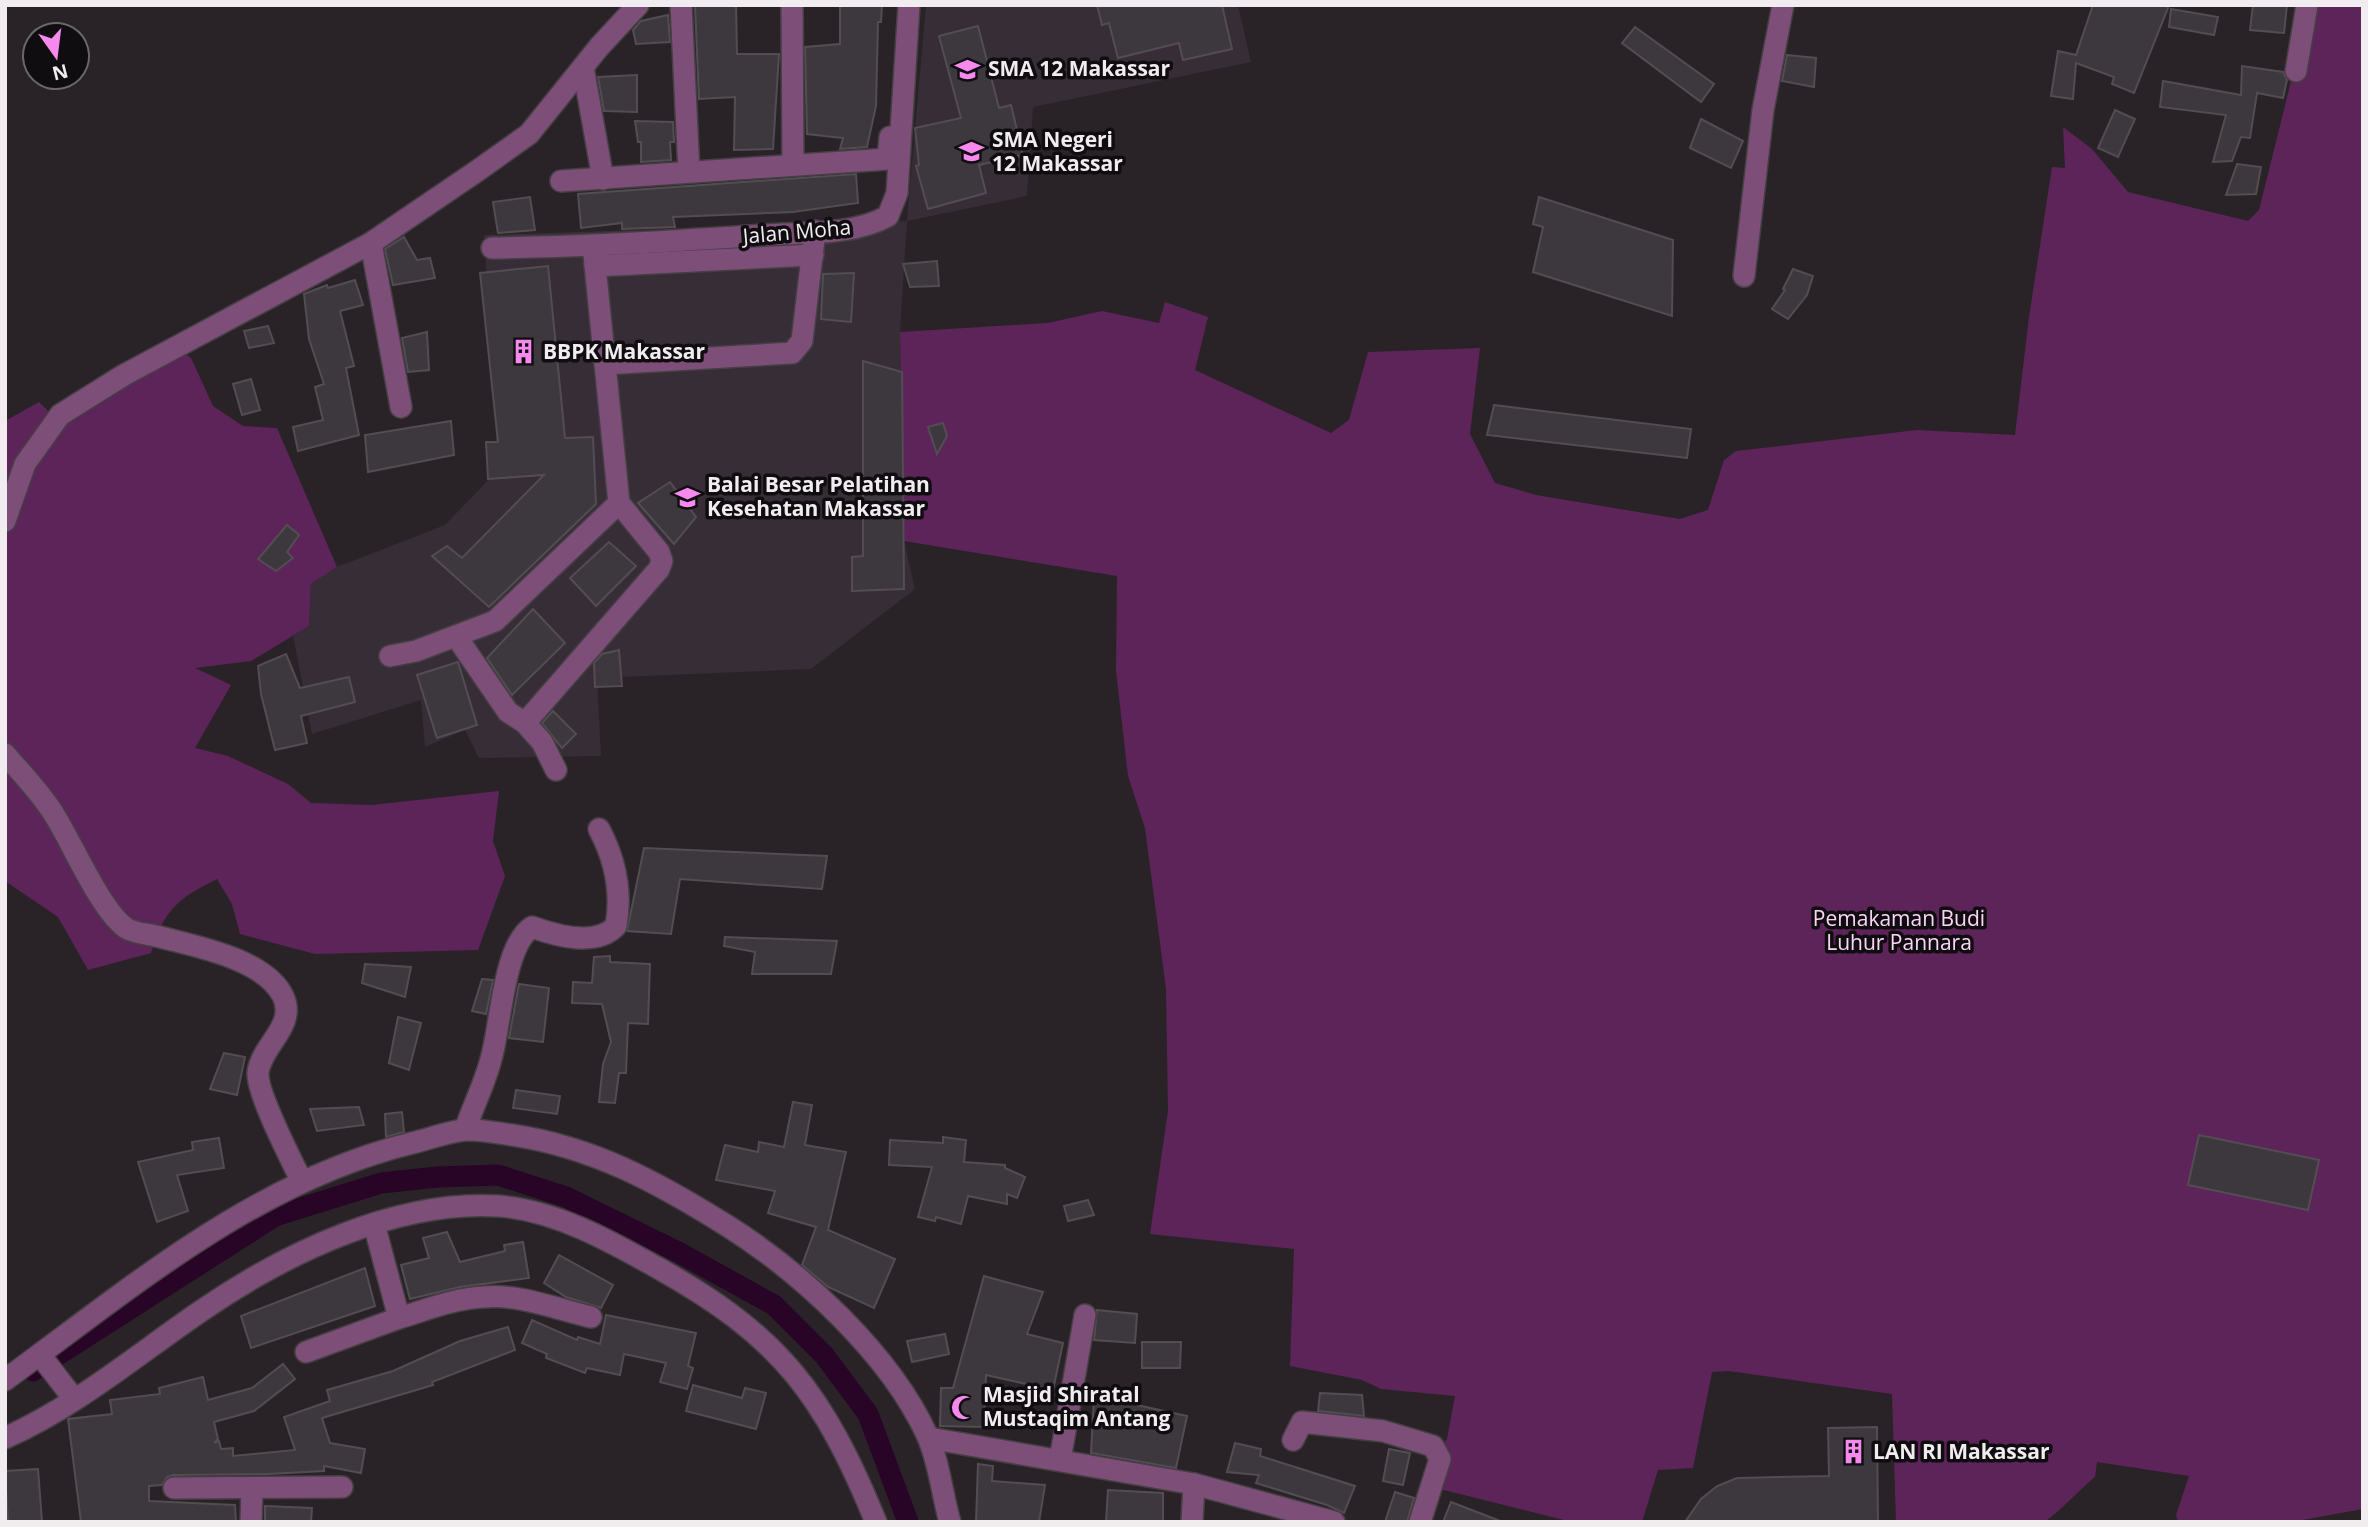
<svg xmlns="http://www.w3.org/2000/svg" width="2368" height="1527" viewBox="0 0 2368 1527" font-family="'Open Sans',sans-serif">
<rect width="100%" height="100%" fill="#292328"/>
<polygon fill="#372d36" points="926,5 1238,5 1251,62 1033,107 1027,196 907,221 900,332 904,541 915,589 811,669 597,678 601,756 479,758 465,730 425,747 421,700 312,734 293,636 309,626 311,584 337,567 445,525 498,470 484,235 907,221"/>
<g fill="#5d245a">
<path d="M2310,5H2363V1509L2291,1522H2178L2176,1515L2189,1476L2097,1462L2095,1477C2083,1486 2053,1519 2043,1522H1896L1892,1394L1729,1371L1712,1372L1693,1468L1658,1470L1642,1522H1572L1424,1485L1426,1465L1447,1439L1455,1396L1381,1389L1362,1380L1290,1366L1294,1249L1150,1234L1168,1111L1166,989L1145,828L1128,776L1116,671L1117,576L904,541L900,332L1048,323L1102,311L1159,323L1165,302L1208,317L1195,370L1331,433L1349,420L1368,352L1480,348L1470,434L1495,483L1536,495L1680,519L1708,510L1724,460L1736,451L1917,430L2015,435L2029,317L2052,167L2065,168L2063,127L2092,149L2128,192L2248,221L2259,210Z"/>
<path d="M167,340L191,358L213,406L243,426L277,428L337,567L311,584L309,626L251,661L195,668L231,685L195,748L228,756L288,784L311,803L372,805L499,791L493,841L505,876L478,950L315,954L240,934L232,904L217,879C177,899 164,910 151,953L88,970L58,917L5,881V421L39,402L49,412Z"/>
</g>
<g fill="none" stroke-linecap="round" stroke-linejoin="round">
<polyline stroke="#280426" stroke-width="21" points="33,1371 275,1216 381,1183 437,1177 498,1175 566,1197 678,1252 774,1305 824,1355 868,1414 908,1522"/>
</g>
<g fill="#3d383d" stroke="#534d53" stroke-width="2">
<polygon points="695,5 736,5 737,54 779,54 773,149 734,150 735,97 699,99"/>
<polygon points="840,5 882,5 881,22 878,22 876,106 867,147 840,149 843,138 807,134 805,47 840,44"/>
<polygon points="1097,5 1222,5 1232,49 1183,60 1179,43 1118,58 1109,23 1102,25"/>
<polygon points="2093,5 2167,5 2168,8 2134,93 2112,84 2114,77 2076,63 2073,99 2051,96 2058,51 2076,55"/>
<polygon points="2253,5 2287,5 2284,33 2250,30"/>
<polygon points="2171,9 2218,17 2214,35 2169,27"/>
<polygon points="668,15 670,42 636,44 633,30 641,21"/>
<polygon points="978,26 999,108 1011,105 1023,155 979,165 986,193 928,209 916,166 919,165 915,128 961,118 939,36"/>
<polygon points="1635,27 1714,84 1701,102 1622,43"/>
<polygon points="1787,55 1816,58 1814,87 1782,81"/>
<polygon points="2242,66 2283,72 2287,80 2283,98 2257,93 2250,138 2241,137 2232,161 2213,162 2226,115 2160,107 2163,81 2241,95"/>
<polygon points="637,75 637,112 604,111 598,77"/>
<polygon points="2115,110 2135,119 2118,157 2098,148"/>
<polygon points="1701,119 1743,141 1731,168 1690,148"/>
<polygon points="635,121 673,122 674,142 670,142 671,160 641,162 641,142 638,142"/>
<polygon points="2237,164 2261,167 2256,194 2226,195"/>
<polygon points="856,174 858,203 793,212 673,217 675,227 622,229 622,223 581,228 578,194"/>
<polygon points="530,197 535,230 498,233 493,202"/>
<polygon points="1539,197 1673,240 1672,316 1533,272 1543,227 1533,224"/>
<polygon points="404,237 417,260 430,258 435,278 393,285 385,249"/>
<polygon points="937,261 939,286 910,287 903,264"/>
<polygon points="548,266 565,438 593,437 596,504 489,607 432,556 447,546 462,558 544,475 488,479 486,442 498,442 480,273"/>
<polygon points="1793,269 1813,276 1807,295 1788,319 1772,309 1785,290 1783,289"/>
<polygon points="854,273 851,322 821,319 823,274"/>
<polygon points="355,280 363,305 340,311 354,366 346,368 359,435 298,451 293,427 323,420 315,387 324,384 309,339 304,294 327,285 328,288"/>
<polygon points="268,326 274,343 249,348 244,331"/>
<polygon points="427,332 429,370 408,372 402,338"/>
<polygon points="863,361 902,372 904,589 852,591 852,557 863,556"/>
<polygon points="251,379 260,410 242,415 233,384"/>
<polygon points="1494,405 1691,429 1687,458 1487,435"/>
<polygon points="451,421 454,455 368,472 365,435"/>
<polygon points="943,423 947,436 937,454 928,427"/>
<polygon points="670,482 696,517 674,544 638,503"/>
<polygon points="287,525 299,535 287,552 293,558 276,571 258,559"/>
<polygon points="609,542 636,566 596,606 570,578"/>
<polygon points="533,609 565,643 512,695 487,658"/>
<polygon points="619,650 622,686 595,687 594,663 602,654"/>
<polygon points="286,654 300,688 349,677 355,702 301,716 307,743 275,750 261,694 258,666"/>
<polygon points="458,662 477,725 437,738 417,675"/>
<polygon points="553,711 576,734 562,748 542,723"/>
<polygon points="644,848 827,856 822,889 680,879 671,934 627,931"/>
<polygon points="725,937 837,941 831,974 752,974 755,952 724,946"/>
<polygon points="610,956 610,962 650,964 648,1024 628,1023 626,1073 619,1073 615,1103 599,1102 603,1064 611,1042 602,1004 572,1003 573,982 592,983 594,957"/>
<polygon points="365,964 411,967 405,997 362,983"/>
<polygon points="482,979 493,980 486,1014 472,1011"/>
<polygon points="519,984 549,988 543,1042 509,1038"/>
<polygon points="398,1017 421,1023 409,1070 389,1063"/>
<polygon points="224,1053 245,1057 237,1095 210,1089"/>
<polygon points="516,1090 560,1096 557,1114 513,1108"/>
<polygon points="793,1102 812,1105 805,1145 846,1152 828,1230 895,1259 874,1308 828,1287 802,1265 816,1227 768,1213 775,1191 716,1180 725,1145 758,1152 759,1142 784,1147"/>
<polygon points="359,1107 364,1125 317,1131 310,1109"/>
<polygon points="402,1112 404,1132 386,1137 385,1114"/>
<polygon points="2199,1135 2319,1160 2308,1210 2188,1185"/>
<polygon points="943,1137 966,1140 964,1162 1005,1165 1005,1168 1025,1177 1017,1198 1007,1194 1007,1204 968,1196 961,1224 936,1217 935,1221 918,1217 932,1167 889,1165 890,1140 943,1143"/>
<polygon points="219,1138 224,1168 177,1175 188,1211 157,1222 138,1162 193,1150 192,1142"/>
<polygon points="1088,1200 1094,1215 1068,1221 1064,1206"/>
<polygon points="447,1232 460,1262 505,1251 504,1245 523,1242 529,1278 460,1287 410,1299 401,1265 429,1258 423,1238"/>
<polygon points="559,1255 613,1285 601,1308 566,1297 544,1283"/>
<polygon points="365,1268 375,1306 251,1348 241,1316"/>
<polygon points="984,1276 1043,1292 1027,1334 1063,1343 1053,1390 986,1375 984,1427 940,1426 941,1388 953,1388"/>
<polygon points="1097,1310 1137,1314 1135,1343 1094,1340"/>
<polygon points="606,1315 696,1333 688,1366 693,1368 687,1389 660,1382 666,1363 624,1354 620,1375 587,1368 585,1373 546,1358 547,1354 522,1343 532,1320 577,1340 578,1337 600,1344"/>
<polygon points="508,1327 515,1350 432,1382 433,1385 322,1418 330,1443 365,1449 361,1473 324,1466 324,1471 268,1474 173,1475 167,1477 162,1485 149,1486 149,1501 235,1505 236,1522 81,1522 68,1419 112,1414 110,1400 160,1394 159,1388 203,1377 208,1400 252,1388 283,1364 295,1379 254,1411 214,1422 218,1439 214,1443 219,1441 221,1449 233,1448 233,1456 295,1450 284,1417 330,1401 327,1390 393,1371 460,1341"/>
<polygon points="945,1334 949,1354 912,1362 907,1341"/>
<polygon points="1142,1342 1181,1342 1180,1368 1142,1368"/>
<polygon points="693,1385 742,1398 745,1388 766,1393 756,1429 686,1411"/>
<polygon points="1320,1393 1362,1395 1364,1416 1318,1411"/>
<polygon points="1094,1398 1137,1399 1137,1405 1187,1416 1176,1468 1091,1453"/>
<polygon points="1877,1427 1878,1522 1685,1522 1701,1499 1717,1486 1737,1478 1829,1476 1828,1428"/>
<polygon points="1235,1443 1261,1449 1260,1456 1355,1486 1344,1513 1327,1505 1256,1483 1259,1475 1227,1472"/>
<polygon points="1389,1449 1410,1453 1403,1485 1383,1481"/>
<polygon points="978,1464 993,1466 992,1481 1045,1485 1039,1522 976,1522"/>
<polygon points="38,1469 42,1522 8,1522 5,1471"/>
<polygon points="1108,1490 1163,1493 1163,1522 1106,1522"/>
<polygon points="1395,1492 1414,1498 1407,1522 1385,1522"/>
<polygon points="1451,1502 1500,1521 1499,1522 1443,1522"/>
<polygon points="265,1506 312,1508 311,1522 265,1522"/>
</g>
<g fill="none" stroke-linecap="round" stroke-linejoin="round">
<defs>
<g id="minor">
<polyline points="681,5 689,172"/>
<polyline points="792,5 793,165"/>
<polyline points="583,67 603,179"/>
<polyline points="2296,71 2307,5"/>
<polyline points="561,181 888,159 890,137"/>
<polyline points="371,243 401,407"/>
<path d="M492,248C583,247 672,241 763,235C802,232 853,236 888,216L897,193L909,5"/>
<polyline points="594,255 605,364"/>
<polyline points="595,266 813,255"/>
<polyline points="1744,276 1763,110 1783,5"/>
<polyline points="5,521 25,464 60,415 124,375 371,243 477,171 529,134 599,47 638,5"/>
<polyline points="456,636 508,712 525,723 542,742 556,770"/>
<polyline points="390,656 416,651 495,621 619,503"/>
<polyline points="525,723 659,569 662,561 659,552 619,503 605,364 792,353 802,341 815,231"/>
<path d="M5,754C22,774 42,794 55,816C72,843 101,911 126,928C133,933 148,934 156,936C193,946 264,958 283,996C297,1026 262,1044 258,1072C256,1092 291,1159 301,1180"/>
<path d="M465,1130C473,1106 485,1083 491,1059C501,1026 503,946 532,927C557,936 596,947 616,926C622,892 615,859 599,829"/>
<path d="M374,1224L399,1318C426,1310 455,1298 484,1297C520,1294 556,1309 591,1317"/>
<polyline points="306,1352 399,1318"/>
<polyline points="40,1355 74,1399"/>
<path d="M5,1380C132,1287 256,1181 412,1143C429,1139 447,1132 464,1130C480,1129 497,1133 512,1135C593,1147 657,1182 726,1225C801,1272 890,1354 927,1435C939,1461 942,1494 950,1522"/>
<path d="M5,1438C77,1406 139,1353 204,1309C286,1253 396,1200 498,1206C555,1210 610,1241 658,1268C780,1336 823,1393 876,1522"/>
<polyline points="929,1438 1194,1484 1334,1522"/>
<polyline points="1293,1440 1302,1422 1383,1431 1433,1446 1440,1459 1420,1522"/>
<polyline points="1060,1460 1085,1315"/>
<polyline points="174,1488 342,1487"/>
<polyline points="251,1522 252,1488"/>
<polyline points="1192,1522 1194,1484"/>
</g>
</defs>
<use href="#minor" stroke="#453f44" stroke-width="24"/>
<use href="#minor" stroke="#7c4e78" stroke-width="21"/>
</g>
<defs>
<symbol id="school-bare" viewBox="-9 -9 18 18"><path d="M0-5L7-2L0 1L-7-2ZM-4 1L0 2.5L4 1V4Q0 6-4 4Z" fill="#f589ee" stroke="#100d10" stroke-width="2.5" paint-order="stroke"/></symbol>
<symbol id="building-bare" viewBox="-9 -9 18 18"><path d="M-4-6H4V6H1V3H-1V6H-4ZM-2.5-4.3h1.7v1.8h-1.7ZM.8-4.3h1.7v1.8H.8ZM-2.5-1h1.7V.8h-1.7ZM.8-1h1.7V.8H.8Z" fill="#f589ee" stroke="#100d10" stroke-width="2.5" paint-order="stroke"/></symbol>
<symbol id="university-bare" viewBox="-9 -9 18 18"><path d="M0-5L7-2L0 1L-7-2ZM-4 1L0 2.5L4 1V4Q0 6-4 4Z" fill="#f589ee" stroke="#100d10" stroke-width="2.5" paint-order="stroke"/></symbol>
<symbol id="mosque-bare" viewBox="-9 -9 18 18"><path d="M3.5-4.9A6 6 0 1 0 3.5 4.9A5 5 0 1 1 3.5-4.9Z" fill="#f589ee" stroke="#100d10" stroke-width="2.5" paint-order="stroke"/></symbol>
</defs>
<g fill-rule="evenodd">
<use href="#school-bare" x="950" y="52" width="35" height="35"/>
<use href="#school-bare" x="954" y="134" width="35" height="35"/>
<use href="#building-bare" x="506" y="334" width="35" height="35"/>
<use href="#university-bare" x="670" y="480" width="35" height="35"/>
<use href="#mosque-bare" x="946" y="1390" width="35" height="35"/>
<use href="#building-bare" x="1836" y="1434" width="35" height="35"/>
</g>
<g text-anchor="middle" stroke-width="7" stroke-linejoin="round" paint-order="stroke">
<g font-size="21" font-weight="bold" fill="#f0ecef" stroke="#100d10" text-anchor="start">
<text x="988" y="76">SMA 12 Makassar</text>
<text x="992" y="147">SMA Negeri<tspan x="992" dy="24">12 Makassar</tspan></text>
<text x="543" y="359">BBPK Makassar</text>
<text x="707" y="492">Balai Besar Pelatihan<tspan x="707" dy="24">Kesehatan Makassar</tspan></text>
<text x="983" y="1402">Masjid Shiratal<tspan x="983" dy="24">Mustaqim Antang</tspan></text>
<text x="1873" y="1459">LAN RI Makassar</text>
</g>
<g font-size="21" fill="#f0ecef" stroke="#100d10">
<text transform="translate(797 232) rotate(-5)" y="7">Jalan Moha</text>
</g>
<g font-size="21" fill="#fcd4f7" stroke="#100d10">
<text x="1899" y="926">Pemakaman Budi<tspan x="1899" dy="24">Luhur Pannara</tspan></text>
</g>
</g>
<rect width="2368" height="1527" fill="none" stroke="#f0ecef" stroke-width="14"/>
<g transform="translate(56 56) rotate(166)"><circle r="33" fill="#100d10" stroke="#6a6669" stroke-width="2"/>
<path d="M0-5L12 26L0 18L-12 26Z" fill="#f589ee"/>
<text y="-10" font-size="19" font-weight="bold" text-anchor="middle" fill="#f0ecef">N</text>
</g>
</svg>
